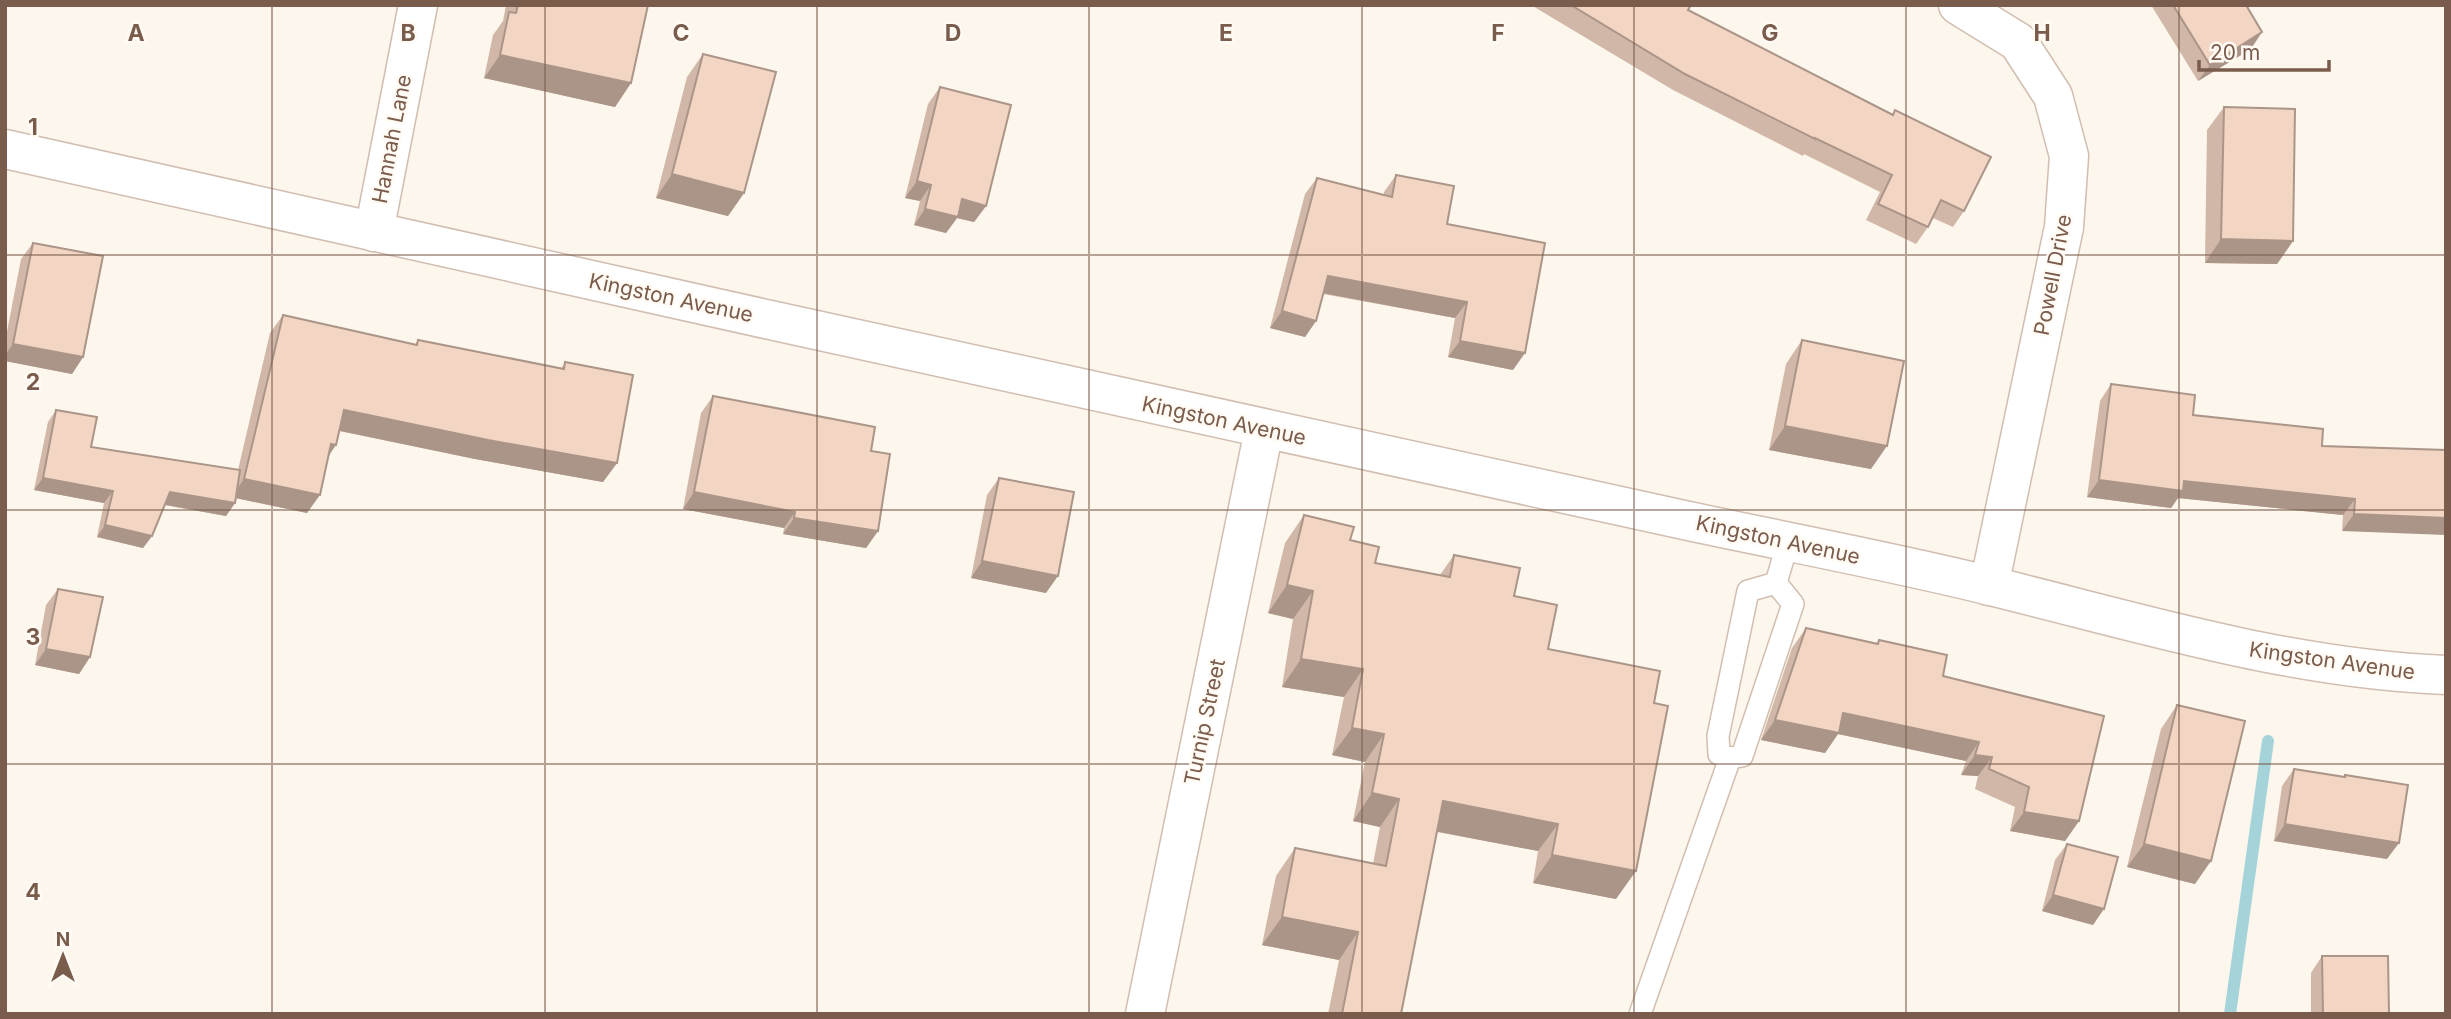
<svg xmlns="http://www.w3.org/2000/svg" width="2451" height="1019" viewBox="0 0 2451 1019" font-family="Inter,sans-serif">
<rect width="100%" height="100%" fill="#fdf6ec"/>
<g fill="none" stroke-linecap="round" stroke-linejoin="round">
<polyline stroke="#a5d3da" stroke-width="12" points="2230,1014 2268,741"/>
<defs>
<g id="service">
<polyline points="1776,583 1793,604 1742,756 1730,758 1719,754 1718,736 1748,591 1776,583 1788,542"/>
<polyline points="1640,1014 1730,758"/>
</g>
<g id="minor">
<polyline points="1958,5 2018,42 2053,96 2069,156 2064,227 1989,586"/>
<polyline points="374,232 418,5"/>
<polyline points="1145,1014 1264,430"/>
</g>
<path id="tertiary" d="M5,149C564,275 1124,399 1684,520C1786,542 1890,561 1991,586C2142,623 2289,669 2446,675"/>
</defs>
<use href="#service" stroke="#d1beb0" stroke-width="24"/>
<use href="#minor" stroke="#d1beb0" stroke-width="41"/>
<use href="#tertiary" stroke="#d1beb0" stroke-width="41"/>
<use href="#service" stroke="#fff" stroke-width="21"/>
<use href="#minor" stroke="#fff" stroke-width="38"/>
<use href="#tertiary" stroke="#fff" stroke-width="38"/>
</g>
<g fill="#d1b7a8">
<polygon points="506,5 648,5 631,83 615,107 484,78 493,35 503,21"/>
<polygon points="1531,5 1691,5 1688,10 1892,115 1895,110 1964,211 1953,227 1933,218 1928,227 1916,244 1866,220 1880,192 1804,154 1803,156 1673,90"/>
<polygon points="2151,5 2246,5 2251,49 2198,81"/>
<polygon points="703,54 744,193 728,216 656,198 687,77"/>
<polygon points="940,87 986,206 974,222 957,218 946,233 914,225 920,201 905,198 928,104"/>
<polygon points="2224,107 2293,241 2277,264 2205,263 2207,130"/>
<polygon points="1396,175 1447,224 1513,370 1448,357 1455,318 1323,294 1316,321 1305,337 1270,328 1305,194 1317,178 1384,195 1384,192"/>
<polygon points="33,243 83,357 72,374 5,361 5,342 21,259"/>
<polygon points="283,315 415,345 418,340 561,369 565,362 617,463 603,482 475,459 339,431 307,513 235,498 235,503 226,516 164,505 152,536 143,548 97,537 104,503 34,490 48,422 56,410 91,447 238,470 270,333"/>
<polygon points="1802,340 1871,469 1769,450 1786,364"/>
<polygon points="2111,384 2193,415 2322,446 2446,450 2342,531 2343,515 2178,498 2171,508 2087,497 2100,401"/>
<polygon points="713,396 871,451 878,531 866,548 783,534 784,528 683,509 701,413"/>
<polygon points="999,478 1046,593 971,578 987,495"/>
<polygon points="1304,515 1350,540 1375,563 1440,575 1454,555 1514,596 1548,649 1616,899 1533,883 1538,851 1437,832 1401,1014 1328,1014 1339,960 1262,945 1276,876 1295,848 1373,864 1380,827 1353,821 1365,762 1332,755 1344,697 1282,687 1293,619 1268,613 1285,543"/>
<polygon points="58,589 90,657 79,674 35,665 46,605"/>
<polygon points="1806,628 1877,643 1879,640 1943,676 2079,821 2065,841 2010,831 2015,807 1975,789 1978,776 1961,775 1966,761 1838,734 1825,753 1761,740 1792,648"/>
<polygon points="2177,705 2195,884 2127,867 2161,729"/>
<polygon points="2294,769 2343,777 2345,775 2387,859 2274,841 2282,786"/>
<polygon points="2067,844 2093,925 2042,911 2055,860"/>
<polygon points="2322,956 2389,1014 2311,1014 2311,973"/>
</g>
<g fill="#aa9588">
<polygon points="2262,32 2251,49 2198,81 2210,65"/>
<polygon points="500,55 631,83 615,107 484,78"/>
<polygon points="672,174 744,193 728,216 656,198"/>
<polygon points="917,181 931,185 920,201 905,198"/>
<polygon points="962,199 986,206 974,222 957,218 946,233 914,225 925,209"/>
<polygon points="2221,239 2293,241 2277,264 2205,263"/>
<polygon points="1328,276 1467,302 1455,318 1317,292"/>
<polygon points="1282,311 1316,321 1305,337 1270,328"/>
<polygon points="1460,341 1525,353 1513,370 1448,357"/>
<polygon points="13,344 83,357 72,374 5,361 5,355"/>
<polygon points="344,410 617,463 603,482 475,459 331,429"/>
<polygon points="1785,426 1887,446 1871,469 1769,450"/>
<polygon points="331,444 336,445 323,464"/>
<polygon points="43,478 113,491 104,503 34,490"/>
<polygon points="244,479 320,495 307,513 231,497"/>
<polygon points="2099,480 2184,481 2355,499 2343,515 2178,498 2171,508 2087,497"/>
<polygon points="170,492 235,503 226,516 161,504"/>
<polygon points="694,492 795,512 784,528 683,509"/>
<polygon points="2354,514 2446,518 2446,535 2342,531"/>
<polygon points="794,518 878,531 866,548 783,534"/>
<polygon points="105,525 152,536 143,548 97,537"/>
<polygon points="982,561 1058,576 1046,593 971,578"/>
<polygon points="1287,585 1313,591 1293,619 1268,613"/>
<polygon points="46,649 90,657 79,674 35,665"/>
<polygon points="1301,659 1363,669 1344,697 1282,687"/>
<polygon points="1843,713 1979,742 1966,761 1838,734 1825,753 1761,740 1775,720"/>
<polygon points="1352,728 1384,734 1365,762 1332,755"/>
<polygon points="1975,755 1992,757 1978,776 1961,775"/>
<polygon points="1372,793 1399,799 1380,827 1353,821"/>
<polygon points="1443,801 1558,824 1538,851 1424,829"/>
<polygon points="2024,812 2079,821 2065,841 2010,831"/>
<polygon points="2285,824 2399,843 2387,859 2274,841"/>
<polygon points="2144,844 2211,861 2195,884 2127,867"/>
<polygon points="1552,855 1636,871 1616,899 1533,883"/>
<polygon points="2053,895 2104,909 2093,925 2042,911"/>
<polygon points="1282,917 1358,932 1339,960 1262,945"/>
</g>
<g fill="#f3d5c3" stroke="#aa9588" stroke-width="2">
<polygon points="518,5 648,5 631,83 500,55 509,12 516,13"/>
<polygon points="1571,5 1691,5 1688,10 1893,115 1895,110 1991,157 1964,211 1941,200 1928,227 1878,204 1892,175 1815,138 1815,139 1685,74"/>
<polygon points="2173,5 2246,5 2262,32 2210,65"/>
<polygon points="703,54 776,72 744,193 672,174"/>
<polygon points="940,87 1011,105 986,206 962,199 958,217 925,209 931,185 917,181"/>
<polygon points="2224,107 2295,109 2293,241 2221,239"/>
<polygon points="1396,175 1454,186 1447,224 1545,243 1525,353 1460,341 1467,302 1328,276 1316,321 1282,311 1317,178 1392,197"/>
<polygon points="33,243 103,256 83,357 13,344"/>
<polygon points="283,315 417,345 418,340 564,369 565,362 633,375 617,463 488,440 344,410 336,445 331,444 320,495 244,479"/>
<polygon points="1802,340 1904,361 1887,446 1785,426"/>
<polygon points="2111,384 2195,395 2193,415 2323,429 2322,446 2446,450 2446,518 2354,514 2355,499 2184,481 2183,491 2099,480"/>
<polygon points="713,396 875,427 871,451 890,454 878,531 794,518 795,512 694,492"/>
<polygon points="56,410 97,417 91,447 240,470 235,503 170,492 152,536 105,525 113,491 43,478"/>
<polygon points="999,478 1074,492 1058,576 982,561"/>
<polygon points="1304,515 1354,527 1350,540 1379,547 1375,563 1450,577 1454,555 1520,568 1514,596 1557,605 1548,649 1660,671 1654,703 1668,706 1636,871 1552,855 1558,824 1443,801 1401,1014 1342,1014 1358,932 1282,917 1295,848 1386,866 1399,799 1372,793 1384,734 1352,728 1363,669 1301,659 1313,591 1287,585"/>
<polygon points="58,589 103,597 90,657 46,649"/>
<polygon points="1806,628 1878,644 1879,640 1947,655 1943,676 2104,716 2079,821 2024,812 2029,787 1989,769 1992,757 1975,755 1979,742 1843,713 1839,733 1775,720"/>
<polygon points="2177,705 2245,721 2211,861 2144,844"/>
<polygon points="2294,769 2345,777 2345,775 2408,785 2399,843 2285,824"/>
<polygon points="2067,844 2118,857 2104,909 2053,895"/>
<polygon points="2322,956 2388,956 2389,1014 2323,1014"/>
</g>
<path fill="none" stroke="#7a5c4d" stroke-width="2" stroke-opacity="0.55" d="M272,5V1014M545,5V1014M817,5V1014M1089,5V1014M1362,5V1014M1634,5V1014M1906,5V1014M2179,5V1014M5,255H2446M5,510H2446M5,764H2446"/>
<g text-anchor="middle" stroke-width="5" stroke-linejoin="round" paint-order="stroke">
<g font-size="21" fill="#7a5c4d" stroke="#fffaf3">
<text transform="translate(392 139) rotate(-79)" y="7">Hannah Lane</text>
<text transform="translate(2053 275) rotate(-79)" y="7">Powell Drive</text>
<text transform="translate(671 298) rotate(12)" y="7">Kingston Avenue</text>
<text transform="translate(1224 421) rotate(12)" y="7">Kingston Avenue</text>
<text transform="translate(1778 540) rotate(12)" y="7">Kingston Avenue</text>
<text transform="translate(2332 661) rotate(8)" y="7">Kingston Avenue</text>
<text transform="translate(1205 722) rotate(-78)" y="7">Turnip Street</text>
</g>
</g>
<g font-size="23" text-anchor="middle" font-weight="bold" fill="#7a5c4d" stroke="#fffaf3" stroke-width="5" stroke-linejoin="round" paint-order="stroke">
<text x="136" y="41">A</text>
<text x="408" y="41">B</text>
<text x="681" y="41">C</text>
<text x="953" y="41">D</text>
<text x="1226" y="41">E</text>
<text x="1498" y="41">F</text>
<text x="1770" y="41">G</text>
<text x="2042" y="41">H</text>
<text x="33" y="135">1</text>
<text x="33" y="390">2</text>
<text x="33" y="645">3</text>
<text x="33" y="900">4</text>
</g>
<rect width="2451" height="1019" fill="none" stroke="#7a5c4d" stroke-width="14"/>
<g transform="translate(63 956)" stroke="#fffaf3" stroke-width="5" paint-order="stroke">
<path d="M0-5L12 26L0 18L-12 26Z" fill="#7a5c4d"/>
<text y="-10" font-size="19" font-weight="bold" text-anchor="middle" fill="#7a5c4d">N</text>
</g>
<path d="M2199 60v10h130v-10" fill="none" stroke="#7a5c4d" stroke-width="3.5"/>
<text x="2210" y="60" font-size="21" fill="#7a5c4d" stroke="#fffaf3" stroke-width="5" paint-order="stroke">20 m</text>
</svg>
